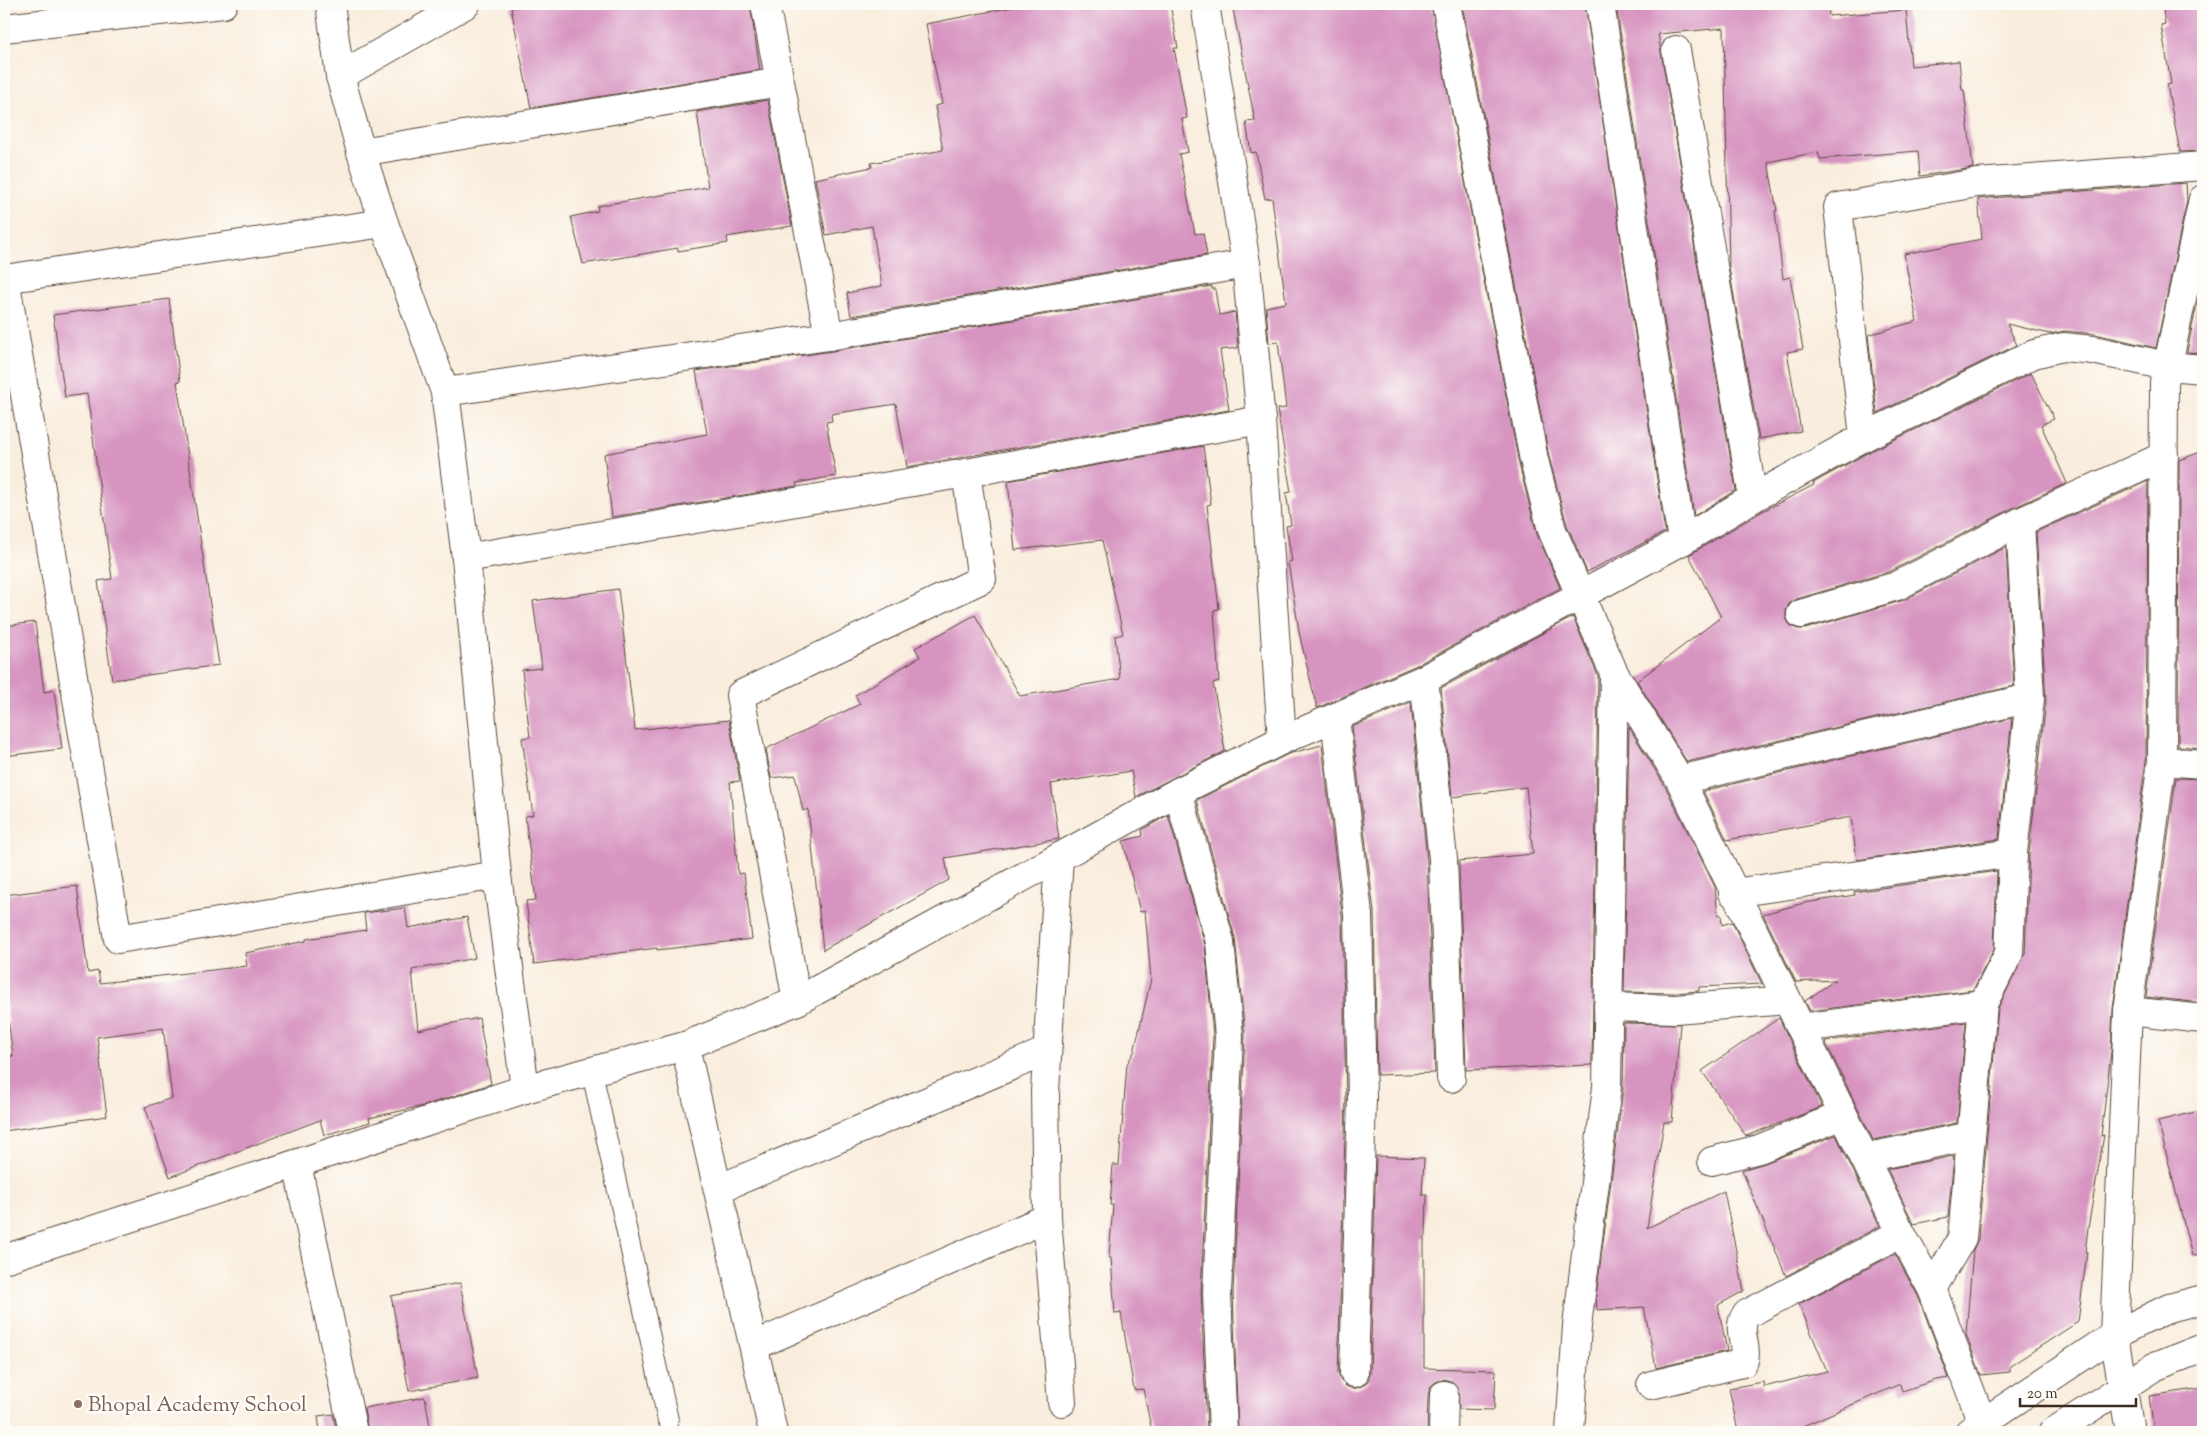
<svg xmlns="http://www.w3.org/2000/svg" width="2207" height="1436" viewBox="0 0 2207 1436" font-family="'Sorts Mill Goudy',serif">
<rect width="100%" height="100%" fill="#fdfcf7"/>
<filter id="ink" filterUnits="userSpaceOnUse"><feTurbulence type="fractalNoise" baseFrequency=".02" numOctaves="2"/><feDisplacementMap in="SourceGraphic" scale="10" xChannelSelector="R" yChannelSelector="G"/><feConvolveMatrix kernelMatrix="1 2 1 2 8 2 1 2 1" color-interpolation-filters="sRGB"/></filter>
<filter id="wash" filterUnits="userSpaceOnUse"><feTurbulence type="fractalNoise" baseFrequency=".0096" numOctaves="4" result="noise"/><feDisplacementMap in="SourceGraphic" scale="20" xChannelSelector="R" yChannelSelector="G"/><feGaussianBlur stdDeviation="1.12" result="paint"/><feColorMatrix in="noise" values="0 0 0 0 0 0 0 0 0 0 0 0 0 0 0 0 0 1.4 0 .05"/><feComposite in="paint" operator="in"/></filter>
<g filter="url(#wash)">
<rect width="100%" height="100%" fill="#f9eddd"/>
<g id="blocks">
<g fill="#d794c1">
<polygon points="532,4 750,4 760,70 531,108 511,8"/>
<polygon points="1028,4 1170,4 1178,48 1174,48 1187,118 1182,119 1188,152 1179,154 1195,234 1203,233 1207,255 851,316 847,293 882,286 872,226 826,235 815,179 872,167 871,163 943,150 935,106 942,104 926,24"/>
<polygon points="1232,4 1431,4 1519,464 1537,534 1560,588 1417,665 1317,708 1300,637 1288,562 1292,561 1286,526 1291,525 1286,493 1291,492 1277,409 1286,408 1278,342 1269,343 1266,307 1286,303 1272,198 1265,199 1256,152 1251,153 1246,122 1255,121"/>
<polygon points="1462,4 1585,4 1665,532 1587,572 1567,525 1549,457"/>
<polygon points="1616,4 1828,4 1829,16 1906,10 1911,66 1959,61 1962,90 1964,90 1973,168 1920,176 1918,151 1820,159 1818,152 1768,162 1777,211 1775,211 1783,279 1790,277 1803,349 1787,352 1801,431 1759,439 1729,268 1724,28 1658,34 1736,490 1694,516"/>
<polygon points="2162,4 2203,4 2203,151 2180,152 2167,85 2171,84 2161,25 2165,24"/>
<polygon points="768,100 792,226 727,237 728,243 678,251 678,248 583,264 571,217 598,211 597,206 708,187 697,112"/>
<polygon points="2186,183 2187,200 2156,348 2095,334 2065,331 2050,334 2007,324 2017,345 1877,413 1868,335 1917,321 1904,254 1982,239 1978,199"/>
<polygon points="2202,279 2203,353 2187,352"/>
<polygon points="1212,286 1212,289 1215,289 1219,315 1235,312 1238,348 1220,350 1229,410 907,467 896,404 831,414 832,421 826,422 836,476 796,483 797,486 612,517 604,454 707,434 696,371 832,351"/>
<polygon points="169,299 180,381 177,382 219,665 112,680 98,581 112,579 87,394 65,397 53,315"/>
<polygon points="2031,373 2054,419 2041,425 2067,483 2013,508 1891,571 1797,599 1789,604 1786,611 1786,619 1791,626 1798,629 1805,629 1904,600 2006,547 2014,686 1687,762 1637,681 1721,617 1689,555 1761,512 1814,485 1813,483 1871,451"/>
<polygon points="1203,446 1211,504 1207,505 1219,609 1214,610 1219,681 1213,683 1225,751 1136,797 1131,771 1051,784 1059,839 945,858 949,880 823,950 808,809 803,811 795,775 771,778 766,749 860,704 855,695 920,657 915,648 975,615 1020,696 1120,679 1115,636 1123,634 1102,540 1015,550 1008,481"/>
<polygon points="2203,451 2203,748 2178,746 2179,460"/>
<polygon points="2148,481 2146,760 2113,1009 2111,1052 2101,1136 2104,1135 2088,1228 2085,1252 2087,1252 2078,1322 2010,1366 2010,1372 1981,1375 1966,1334 1973,1250 1978,1239 1998,1008 2025,954 2029,854 2046,700 2036,532"/>
<polygon points="618,589 635,730 729,720 740,781 730,782 738,874 744,873 752,939 657,950 657,948 534,964 526,901 536,900 525,816 533,815 522,738 530,737 522,670 542,668 533,601"/>
<polygon points="1573,617 1598,676 1592,1065 1466,1070 1459,861 1533,854 1526,787 1452,797 1441,688"/>
<polygon points="35,622 44,692 54,690 62,749 4,756 4,626"/>
<polygon points="1411,702 1427,860 1435,1073 1377,1075 1374,912 1352,727"/>
<polygon points="2012,718 1999,839 1857,860 1851,817 1727,840 1703,791"/>
<polygon points="1629,727 1666,788 1715,887 1718,915 1721,915 1722,925 1732,922 1762,984 1699,987 1699,991 1675,993 1624,992"/>
<polygon points="1322,745 1342,915 1346,1097 1338,1373 1341,1381 1346,1386 1353,1389 1362,1386 1368,1381 1370,1374 1376,1156 1424,1158 1422,1195 1427,1195 1426,1237 1424,1237 1424,1368 1496,1370 1494,1410 1459,1409 1457,1387 1453,1382 1445,1379 1436,1382 1430,1387 1428,1395 1427,1432 1238,1432 1233,1293 1245,1035 1235,938 1197,800 1288,754"/>
<polygon points="2176,778 2203,779 2203,1003 2146,997"/>
<polygon points="1168,815 1205,945 1213,1036 1201,1292 1207,1432 1152,1432 1143,1389 1134,1390 1121,1313 1115,1314 1111,1258 1109,1257 1113,1205 1110,1205 1113,1165 1119,1165 1127,1064 1134,1052 1151,979 1145,910 1140,912 1123,841 1143,836 1142,830"/>
<polygon points="1997,871 1994,949 1973,990 1810,1011 1805,1001 1835,980 1796,982 1763,914 1804,903 1855,895 1854,892"/>
<polygon points="77,886 88,973 98,971 100,983 247,966 245,953 306,941 306,939 366,930 364,913 405,908 408,928 467,917 475,958 412,970 418,1030 479,1018 491,1084 423,1106 369,1118 370,1122 324,1135 320,1120 170,1177 145,1107 172,1098 163,1028 97,1037 107,1116 4,1131 4,1057 13,1056 4,990 4,895"/>
<polygon points="1779,1018 1822,1107 1746,1136 1702,1071"/>
<polygon points="1966,1022 1957,1123 1873,1140 1825,1041"/>
<polygon points="1624,1023 1680,1024 1672,1122 1664,1122 1647,1228 1724,1191 1744,1291 1718,1305 1727,1351 1656,1368 1644,1307 1597,1310 1596,1296 1623,1089"/>
<polygon points="2203,1110 2203,1255 2192,1256 2158,1121"/>
<polygon points="1836,1135 1880,1226 1786,1276 1742,1170 1765,1163"/>
<polygon points="1954,1156 1948,1217 1914,1224 1887,1169"/>
<polygon points="1895,1254 1918,1296 1949,1378 1936,1380 1902,1391 1900,1384 1789,1432 1738,1432 1729,1388 1763,1382 1764,1387 1827,1371 1799,1304"/>
<polygon points="460,1283 478,1378 409,1391 391,1296"/>
<polygon points="2203,1388 2203,1432 2154,1432 2149,1396"/>
<polygon points="425,1397 431,1432 368,1432 364,1408"/>
<polygon points="333,1414 337,1432 320,1432 318,1416"/>
</g>
</g>
</g>
<g filter="url(#ink)">
<use href="#blocks" fill-opacity="0" stroke="#58473b" stroke-width="1"/>
<g fill="none" stroke-linecap="round" stroke-linejoin="round">
<defs>
<polyline id="lane" points="592,1072 668,1420"/>
<g id="street">
<polyline points="330,4 340,76 361,152 384,223 445,392 466,558 497,875 525,1089"/>
<polyline points="765,4 829,336"/>
<polyline points="1205,4 1246,264 1261,420 1282,740"/>
<polyline points="1446,4 1534,460 1552,530 1614,673 1680,780 1901,1233 1932,1289 1982,1422"/>
<polyline points="1600,4 1682,541"/>
<polyline points="4,28 223,4"/>
<polyline points="1676,50 1753,498"/>
<polyline points="340,76 466,4"/>
<polyline points="361,152 780,82"/>
<polyline points="5,278 118,939 497,875"/>
<polyline points="4,279 384,223"/>
<polyline points="445,392 829,336 1246,264"/>
<polyline points="1864,437 1838,207 1977,183 2203,166"/>
<polyline points="466,558 966,473 1261,420"/>
<polyline points="1801,614 1897,586 2020,522 2164,456"/>
<polyline points="1424,679 1443,859 1451,1078"/>
<polyline points="1335,718 1358,914 1362,1097 1354,1373"/>
<polyline points="2162,761 2203,764"/>
<polyline points="1680,780 2030,698"/>
<polyline points="1178,792 1220,942 1229,1036 1217,1293 1223,1432"/>
<polyline points="1059,857 1045,1092 1047,1218 1062,1402"/>
<polyline points="1733,893 2013,853"/>
<polyline points="797,1001 740,695 982,579 966,473"/>
<polyline points="1608,1007 1675,1009 1787,1000"/>
<polyline points="2128,1011 2203,1019"/>
<polyline points="1801,1028 1983,1004"/>
<polyline points="685,1046 773,1432"/>
<polyline points="1864,1158 1971,1136"/>
<polyline points="1712,1161 1759,1149 1843,1115"/>
<polyline points="297,1164 353,1432"/>
<polyline points="718,1189 1047,1051"/>
<polyline points="4,1259 525,1089 685,1046 797,1001 1178,792 1282,740 1424,679 1682,541 1753,498 1864,437 2034,354 2063,347 2093,350 2167,366 2203,369"/>
<polyline points="1932,1289 1962,1238 1983,1004 2009,953 2013,853 2030,698 2020,522"/>
<polyline points="754,1346 1047,1218"/>
<path d="M1651,1385L1743,1363C1750,1348 1734,1327 1747,1314L1901,1233"/>
<polyline points="1443,1432 1444,1395"/>
<polyline points="1570,1432 1577,1326 1607,1087 1614,673"/>
<polyline points="2130,1432 2114,1335 2128,1011 2162,761 2164,383 2203,199"/>
</g>
<g id="secondary">
<polyline points="1969,1432 2114,1335 2169,1308 2203,1299"/>
<polyline points="2053,1432 2154,1367 2203,1348"/>
</g>
</defs>
<use href="#lane" stroke="#58473b" stroke-width="22"/>
<use href="#street" stroke="#58473b" stroke-width="30"/>
<use href="#secondary" stroke="#58473b" stroke-width="30"/>
<use href="#lane" stroke="#fff" stroke-width="20"/>
<use href="#street" stroke="#fff" stroke-width="28"/>
<use href="#secondary" stroke="#fff" stroke-width="28"/>
</g>
</g>
<circle fill="#8d6e63" stroke="#fdfcf7" stroke-width="2" cx="78" cy="1404" r="5"/>
<g text-anchor="middle" stroke-width="5" stroke-linejoin="round" paint-order="stroke">
<g font-size="21" fill="#785e54" stroke="#fdfcf7" text-anchor="start">
<text x="88" y="1411">Bhopal Academy School</text>
</g>
</g>
<rect width="2207" height="1436" fill="none" stroke="#fdfcf7" stroke-width="20"/>
<path d="M2020 1398v8h116v-8" fill="none" stroke="#3b2a1e" stroke-width="2.5"/>
<text x="2027" y="1398" font-size="15" fill="#3b2a1e" stroke="#fdfcf7" stroke-width="4" paint-order="stroke">20 m</text>
</svg>
